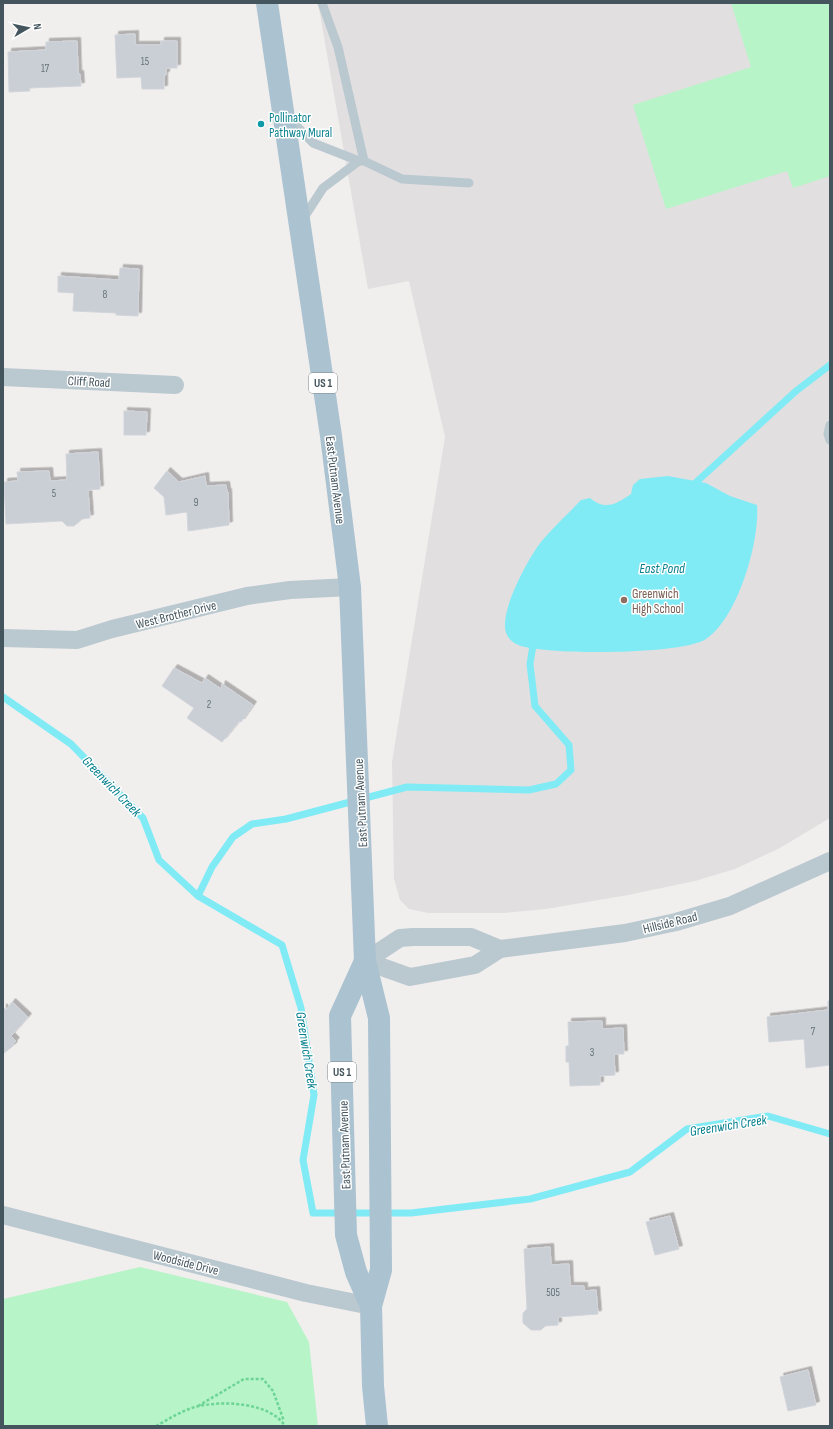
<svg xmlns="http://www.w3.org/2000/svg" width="833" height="1429" viewBox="0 0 833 1429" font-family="'Sofia Sans Condensed',sans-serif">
<defs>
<filter id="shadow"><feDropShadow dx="3.5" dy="-3.5" stdDeviation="0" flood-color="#0004"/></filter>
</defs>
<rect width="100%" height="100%" fill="#f1eeee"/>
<polygon fill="#e2dfe0" points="318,3 830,3 830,818 778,849 735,869 695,881 628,895 546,909 504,913 428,913 409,909 400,900 394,879 392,762 445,437 409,281 368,289"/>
<g fill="#b7f4c7">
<polygon points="731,3 830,3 830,176 793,188 787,171 666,209 633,105 751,67"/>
<polygon points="140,1267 287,1302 309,1342 318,1426 3,1426 3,1299"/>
</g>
<path fill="#80ebf5" d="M668,476L706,483L730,496L757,505C760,541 738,618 706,639C682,655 550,655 521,646C515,644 510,641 507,635C497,616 526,563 538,546C550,530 567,515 581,500L590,498C606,511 616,504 631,494L633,485L640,479Z"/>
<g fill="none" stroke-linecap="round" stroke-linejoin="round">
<g stroke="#80ebf5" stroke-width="7">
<polyline points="692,486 796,391 830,365"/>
<polyline points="3,697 71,744 143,818 159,860 198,896 282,945 301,1008 314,1095 303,1160 313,1213 411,1213 530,1199 630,1172 687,1129 768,1116 830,1134"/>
<polyline points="198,896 212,867 233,837 252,824 286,819 407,787 529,790 556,784 571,770 569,745 535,706 530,664 534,639"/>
</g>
</g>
<g fill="#c9cfd4" stroke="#d1d5db" filter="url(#shadow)">
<polygon points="135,34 135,45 161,45 161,41 177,41 177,68 166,68 166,75 164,75 164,89 142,89 141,77 117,78 115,35"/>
<polygon points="77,41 78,70 78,74 80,74 81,86 29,88 30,91 9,92 8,52 46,50 46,42"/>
<polygon points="120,268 139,269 138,316 116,315 116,313 73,311 74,293 58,292 58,276 119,280"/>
<polygon points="124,411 147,412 146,435 124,435"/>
<polygon points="98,452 100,489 88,490 90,518 82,519 74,526 67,526 62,521 6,524 4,482 18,481 17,472 49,471 50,481 67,480 66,454"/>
<polygon points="167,471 179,482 205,476 206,486 226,485 227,492 228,492 229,525 188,531 187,512 166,515 164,497 154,488"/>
<polygon points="174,668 202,683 205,678 221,689 222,684 253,705 241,722 239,721 222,742 187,718 194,708 162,686"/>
<polygon points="828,1001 830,1001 830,1065 806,1068 804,1039 769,1042 767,1017 828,1010"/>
<polygon points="12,1002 28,1017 11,1036 16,1041 13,1044 14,1045 3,1054 3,1007 6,1010"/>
<polygon points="602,1021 602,1029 623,1028 624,1054 614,1054 615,1075 600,1076 600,1085 570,1086 569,1062 566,1062 566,1046 569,1046 568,1022"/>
<polygon points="670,1216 679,1249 655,1255 646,1222"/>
<polygon points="550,1247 551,1265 569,1264 570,1286 584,1286 584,1291 596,1290 598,1314 558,1317 558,1325 545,1326 541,1330 531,1330 523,1323 523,1313 527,1309 524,1249"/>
<polygon points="808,1370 816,1405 788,1411 780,1377"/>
</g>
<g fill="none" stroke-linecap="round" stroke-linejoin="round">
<g stroke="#6cd595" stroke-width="2.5" stroke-dasharray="3 2" stroke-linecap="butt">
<polyline points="198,1406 244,1379 263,1379 273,1391 284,1421"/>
<path d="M156,1426C169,1419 181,1411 195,1407C221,1400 270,1402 285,1426"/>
</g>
<g stroke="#bac8cf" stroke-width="9">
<polyline points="322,3 338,47 364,161"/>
<polyline points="288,117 313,143 359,161 364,161 402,179 469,183"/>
<polyline points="303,219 323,188 359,161"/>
<polyline points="830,425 828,434 830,440"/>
</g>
<g stroke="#bac8cf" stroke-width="18">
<polyline points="3,377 175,385"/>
<polyline points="3,638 77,640 112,629 247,596 290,590 350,587"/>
<polyline points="365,961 410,977 475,965 500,949 625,933 676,922 730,906 830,861"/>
<polyline points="365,961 400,938 413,937 471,937 500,949"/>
<polyline points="3,1215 306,1293 371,1306"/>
</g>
<g stroke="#abc2d0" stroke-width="22">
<polyline points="267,3 331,436 350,587 365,961 379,1018 381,1270 371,1306 373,1386 377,1426"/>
<polyline points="365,961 340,1016 346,1235 356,1272 371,1306"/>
</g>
</g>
<circle fill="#0f9aa8" stroke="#fff" stroke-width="1.5" cx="261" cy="124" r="4"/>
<circle fill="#8d6e63" stroke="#fff" stroke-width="1.5" cx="624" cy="600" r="4"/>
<g text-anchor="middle" stroke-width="3" stroke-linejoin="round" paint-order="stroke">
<g font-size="11" fill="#65747c">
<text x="145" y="65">15</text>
<text x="45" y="72">17</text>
<text x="105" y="298">8</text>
<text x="54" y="497">5</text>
<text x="196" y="506">9</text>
<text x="209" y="708">2</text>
<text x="813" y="1035">7</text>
<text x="592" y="1056">3</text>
<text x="553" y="1296">505</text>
</g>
<g fill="#fff" stroke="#7c888e" stroke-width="1">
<rect x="309" y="373" width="28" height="20" rx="3"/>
<rect x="328" y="1062" width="28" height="20" rx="3"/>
</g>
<g font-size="12" font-weight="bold" fill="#44555e">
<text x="323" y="387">US 1</text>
<text x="342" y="1076">US 1</text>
</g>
<g font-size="13" fill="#0d838f" stroke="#fff" text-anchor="start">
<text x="269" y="122">Pollinator<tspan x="269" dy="15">Pathway Mural</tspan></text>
</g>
<g font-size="13" fill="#44555e" stroke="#fff">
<text transform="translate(89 381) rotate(3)" y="5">Cliff Road</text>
<text transform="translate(336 480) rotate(83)" y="5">East Putnam Avenue</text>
<text transform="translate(176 614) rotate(-14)" y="5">West Brother Drive</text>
<text transform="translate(360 803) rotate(-93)" y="5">East Putnam Avenue</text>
<text transform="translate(670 922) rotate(-14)" y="5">Hillside Road</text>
<text transform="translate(344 1145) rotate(-92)" y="5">East Putnam Avenue</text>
<text transform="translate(186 1262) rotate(14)" y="5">Woodside Drive</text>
</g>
<g font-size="13" fill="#785e54" stroke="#fff" text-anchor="start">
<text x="632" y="598">Greenwich<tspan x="632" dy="15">High School</tspan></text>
</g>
<g font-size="14" font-style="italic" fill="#047f8c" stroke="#fff">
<text x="662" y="573">East Pond</text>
<text transform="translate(112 786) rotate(46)" y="5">Greenwich Creek</text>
<text transform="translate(307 1050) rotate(81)" y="5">Greenwich Creek</text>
<text transform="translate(728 1125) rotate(-9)" y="5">Greenwich Creek</text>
</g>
</g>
<rect width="833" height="1429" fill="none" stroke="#44555e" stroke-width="8"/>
<g transform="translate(28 28) rotate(81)" stroke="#ffffff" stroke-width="3" paint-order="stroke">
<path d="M0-3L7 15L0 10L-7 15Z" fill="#44555e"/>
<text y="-6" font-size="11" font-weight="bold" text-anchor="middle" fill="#44555e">N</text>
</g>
</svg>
